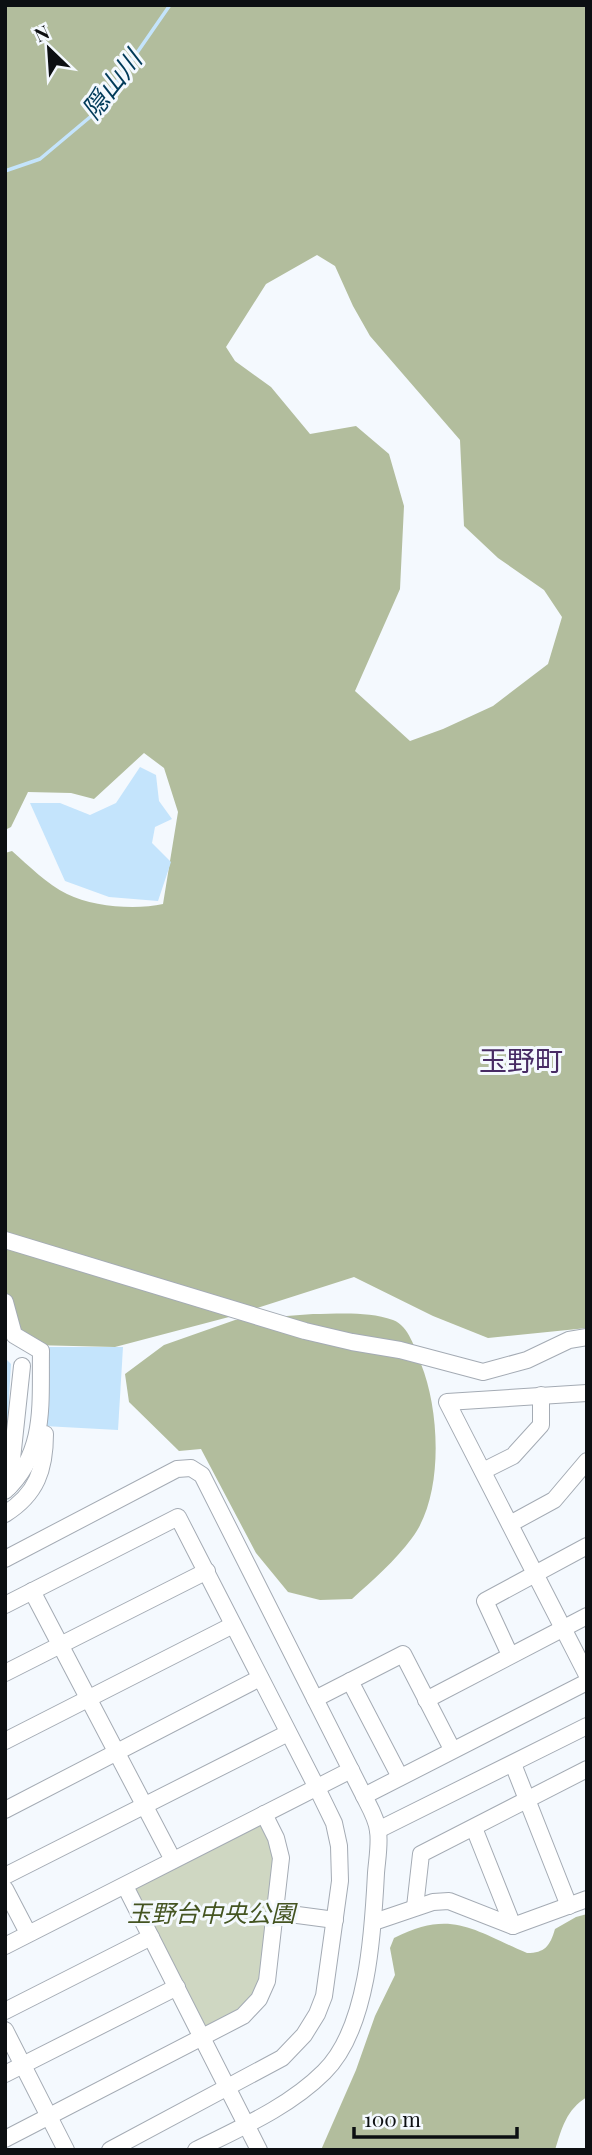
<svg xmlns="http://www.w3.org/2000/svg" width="592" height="2155" viewBox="0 0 592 2155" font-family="'Playfair Display','Noto Sans JP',serif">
<rect width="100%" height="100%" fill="#f4f9fe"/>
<polygon fill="#cfd7c2" points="259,1822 263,1824 275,1849 263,1975 249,2004 203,2028 133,1891 135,1886"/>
<g fill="#b2bd9d" fill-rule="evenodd">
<path d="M5,5H587V1328L488,1338L433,1316L354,1277L229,1317L115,1347L32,1345L5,1321V853L12,851C29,866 47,884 67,894C93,907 136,910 163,904L178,812L164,768L144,753L94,799L71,793L28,792L11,827L5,830ZM317,255L335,266L353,306L370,336L460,440L464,526L498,558L544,590L562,617L548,664L493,706L443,729L410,741L355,691L400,589L404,506L389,454L356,426L310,434L271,387L235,361L226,347L266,284Z"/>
<path d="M313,1314C338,1314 368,1311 393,1320C409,1326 415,1349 421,1364C440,1411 444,1496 412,1538C395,1561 373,1580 352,1599L320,1600L288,1592L256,1553L201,1449L179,1451L129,1402L125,1374L164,1345L235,1320Z"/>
<path d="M587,1914V2097C566,2110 562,2128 555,2150H321L356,2070L375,2016L395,1975L390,1948L394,1938C452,1909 472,1930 527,1953C545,1953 550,1946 555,1929L576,1917Z"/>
</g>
<g fill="#c4e4fc">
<polygon points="140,767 156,775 159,801 172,819 155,827 152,843 171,862 158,901 109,897 65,881 30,803 60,803 90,815 116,803"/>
<polygon points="49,1347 123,1347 118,1430 44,1426"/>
<polygon points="5,1358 11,1364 5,1464"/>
</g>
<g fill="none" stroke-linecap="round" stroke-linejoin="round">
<polyline stroke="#c4e4fc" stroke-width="3.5" points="5,171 40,159 96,112 170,5"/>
<defs>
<g id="minor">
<polyline points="5,1240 305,1331 352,1342 400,1350 483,1372 527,1360 569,1340 587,1337"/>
<path d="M5,1302L14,1335L41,1351C40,1403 47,1452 5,1491"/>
<polyline points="587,1393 447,1402 587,1675"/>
<polyline points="483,1471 513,1456 541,1425 541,1395"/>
<polyline points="9,1487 22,1366"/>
<path d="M5,1514C37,1494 45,1469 45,1434"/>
<polyline points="510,1524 554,1500 587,1461"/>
<path d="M5,1559L177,1469L191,1468L202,1475L364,1796C369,1806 377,1819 378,1831C380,1844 377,1860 376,1873C373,1932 368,2029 324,2072C289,2107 240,2128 196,2150"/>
<polyline points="32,1591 173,1860"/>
<polyline points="5,1605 178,1517 316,1786 334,1823 339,1846 340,1881 324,1996 317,2014 304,2035 282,2058 110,2150"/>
<polyline points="510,1655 485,1601 587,1546"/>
<polyline points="5,1673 207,1571"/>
<polyline points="350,1681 400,1777"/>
<polyline points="315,1699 403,1654 452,1749"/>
<polyline points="426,1700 587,1616"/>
<polyline points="5,1741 233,1625"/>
<polyline points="513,1764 569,1906"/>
<polyline points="364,1796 587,1682"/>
<polyline points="5,1810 260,1678"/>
<polyline points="474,1828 513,1926"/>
<polyline points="378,1830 587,1726"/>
<polyline points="5,1876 288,1733"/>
<polyline points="125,1886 259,2150"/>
<polyline points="5,1889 28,1933"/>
<polyline points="415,1907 421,1854 587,1769"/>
<polyline points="275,1912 335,1920"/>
<polyline points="374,1922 433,1902 449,1901 513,1926 587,1899"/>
<polyline points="5,1946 351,1770"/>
<polyline points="5,2011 151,1937"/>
<polyline points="5,2030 66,2150"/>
<polyline points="5,2074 177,1987"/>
<polyline points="5,2139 243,2016 259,1999 267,1981 281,1858 276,1838 264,1814"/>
</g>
</defs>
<use href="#minor" stroke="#a4abb4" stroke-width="18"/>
<use href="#minor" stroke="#fff" stroke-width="16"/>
</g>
<g text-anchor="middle" stroke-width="6" stroke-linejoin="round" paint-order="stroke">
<g font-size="24" font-style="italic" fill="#445421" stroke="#f4f9fe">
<text x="211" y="1922">玉野台中央公園</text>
</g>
<g font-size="26" font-style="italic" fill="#003a59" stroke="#f4f9fe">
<text transform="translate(112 85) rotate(-52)" y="9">隠山川</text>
</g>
<g font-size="28" fill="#472a64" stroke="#f4f9fe">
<text x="521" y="1071">玉野町</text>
</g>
</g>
<rect width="592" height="2155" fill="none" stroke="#0c0f12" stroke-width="14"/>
<g transform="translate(49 49) rotate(335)" stroke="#f4f9fe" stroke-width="5" paint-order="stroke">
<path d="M0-5L12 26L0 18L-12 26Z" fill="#0c0f12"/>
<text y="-10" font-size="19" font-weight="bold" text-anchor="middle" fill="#0c0f12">N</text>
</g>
<path d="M354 2127v10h163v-10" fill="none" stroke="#0c0f12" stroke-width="3.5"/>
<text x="364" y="2127" font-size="21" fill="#0c0f12" stroke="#f4f9fe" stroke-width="5" paint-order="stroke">100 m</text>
</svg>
